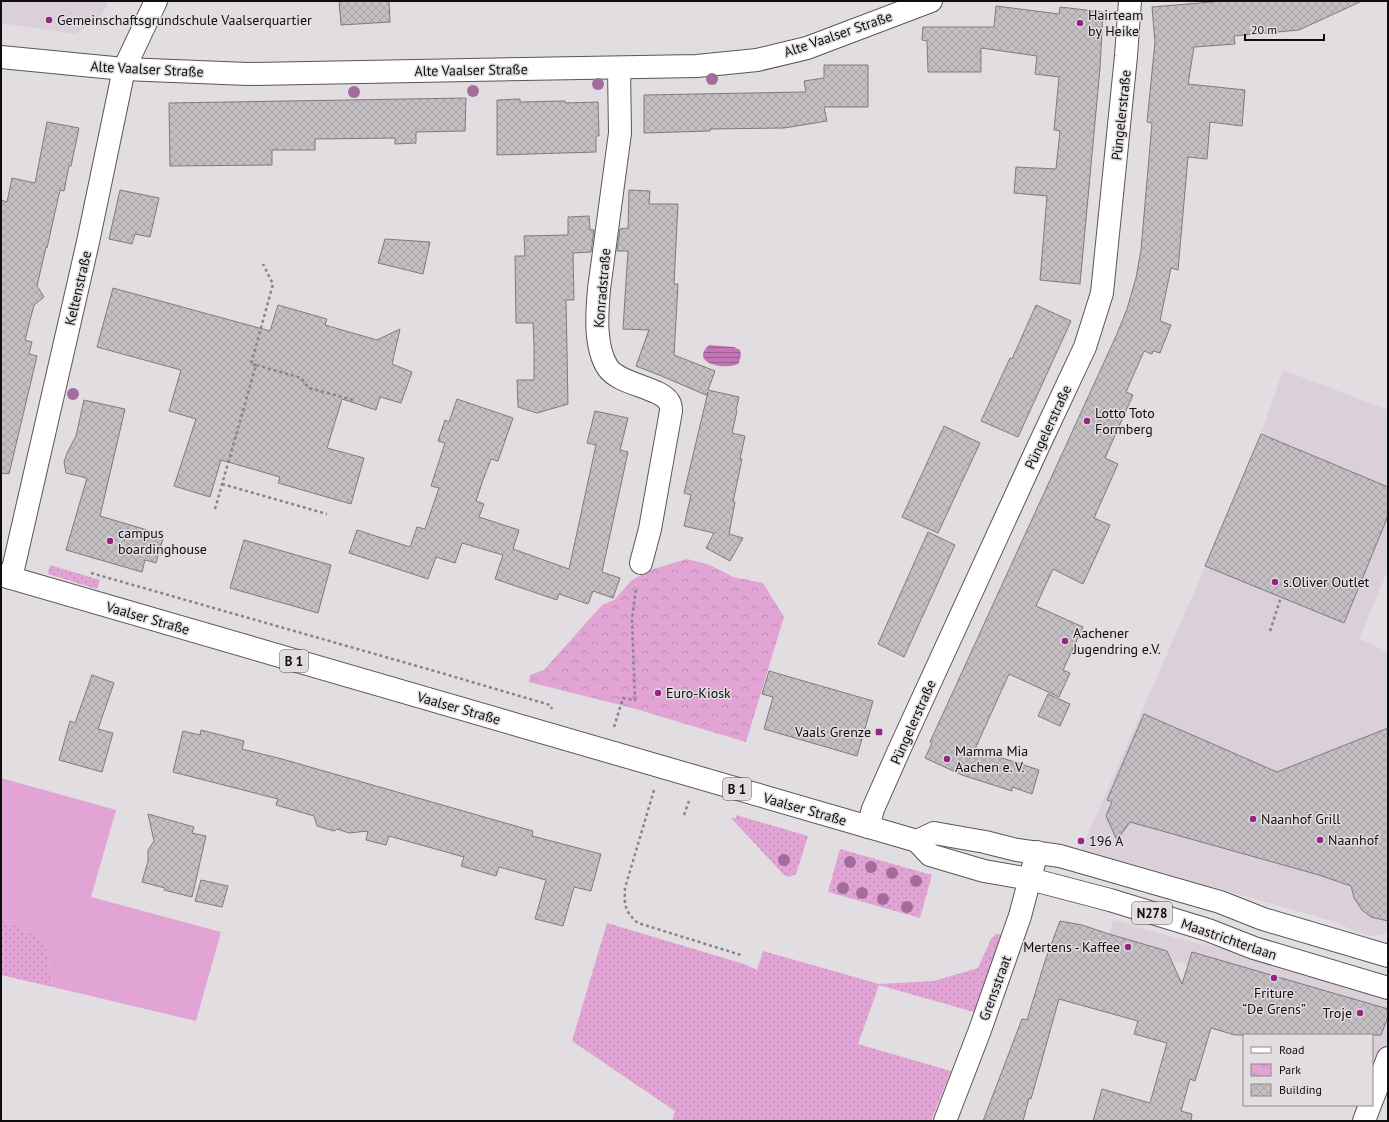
<svg xmlns="http://www.w3.org/2000/svg" width="1389" height="1122" viewBox="0 0 1389 1122" font-family="'PT Sans',sans-serif">
<defs>
<pattern id="grass-dots" width="8" height="8" patternUnits="userSpaceOnUse"><rect width="8" height="8" fill="#e1a4d4"/><path d="M2 2h.1M6 6h.1" fill="none" stroke="#c08cb5" stroke-width="1.8" stroke-linecap="round"/></pattern>
<pattern id="park-crowns" width="20" height="18" patternUnits="userSpaceOnUse"><rect width="20" height="18" fill="#e1a4d4"/><path d="M2 6a3 3 0 1 1 6 0M12 15a3 3 0 1 1 6 0" fill="none" stroke="#c08cb5"/></pattern>
<pattern id="water-rules" width="6" height="5" patternUnits="userSpaceOnUse"><rect width="6" height="5" fill="#c274b4"/><path d="M0 2.5h6" fill="none" stroke="#9c5e91"/></pattern>
<pattern id="building-cross-hatch" width="8" height="8" patternUnits="userSpaceOnUse"><rect width="8" height="8" fill="#c3bec2"/><path d="M0 0l8 8M0 8l8-8" fill="none" stroke="#a6a2a6"/></pattern>
</defs>
<rect width="100%" height="100%" fill="#e2dde1"/>
<g fill="#dbcfd9">
<polygon points="1,1 109,1 101,17 76,34 1,23"/>
<polygon points="1283,370 1388,410 1388,570 1359,639 1388,652 1388,933 1372,936 1358,933 1336,922 1109,857 1081,850 1203,572 1261,434"/>
<polygon points="1113,920 1179,939 1237,952 1388,996 1388,1065 1372,1060 1372,1043 1379,1020 1200,968 1106,943"/>
</g>
<g fill="url(#grass-dots)">
<polygon points="50,565 100,580 97,589 48,574"/>
<polygon points="736,815 808,836 796,874 789,877 784,875 731,818 736,818"/>
<polygon points="840,849 932,875 920,918 828,892"/>
<polygon points="1,918 45,940 53,987 1,975"/>
<polygon points="607,923 744,964 757,970 763,951 879,984 934,981 978,968 991,939 996,934 1004,935 974,1012 879,985 858,1044 951,1071 931,1121 672,1121 675,1111 572,1041"/>
</g>
<polygon fill="url(#park-crowns)" points="687,559 710,565 733,577 763,583 784,617 746,742 636,709 529,682 530,675 544,670 602,605 614,600 632,580 650,570"/>
<polygon fill="#e1a4d4" points="1,778 116,810 91,897 221,932 196,1021 53,987 45,940 1,918"/>
<path fill="url(#water-rules)" d="M709,345L734,347L740,350L741,355L739,363C728,371 688,364 709,345Z"/>
<g fill="url(#building-cross-hatch)" stroke="#7f7a7e">
<polygon points="339,1 389,1 390,22 341,25"/>
<polygon points="1223,1 1362,1 1299,30 1234,36 1235,44 1194,47 1188,84 1245,90 1242,126 1210,122 1207,159 1188,157 1178,270 1171,268 1160,321 1171,325 1160,353 1153,351 1152,354 1144,351 1126,392 1133,395 1105,458 1118,464 1094,518 1110,525 1083,584 1053,569 1036,606 1083,627 1063,670 1070,673 1059,697 1009,674 975,749 1039,770 1032,794 1012,787 1012,791 962,775 925,758 932,743 930,742 1117,334 1127,309 1136,278 1141,250 1152,123 1147,122 1155,42 1152,7"/>
<polygon points="996,6 1059,14 1060,7 1103,12 1100,68 1080,284 1040,280 1047,196 1014,193 1016,167 1056,169 1060,131 1054,130 1059,77 1035,74 1037,56 981,48 981,72 928,72 927,41 922,40 923,27 994,27"/>
<polygon points="824,65 868,65 868,107 824,107 827,121 784,128 710,129 710,131 644,133 644,95 806,92 804,81 824,78"/>
<polygon points="466,98 465,131 416,132 416,143 395,144 395,138 315,139 315,150 272,150 272,165 170,166 169,103"/>
<polygon points="520,99 520,102 565,101 565,103 598,102 599,136 596,136 596,152 497,155 497,100"/>
<polygon points="47,122 79,128 71,166 69,166 64,191 60,190 47,248 46,247 37,286 44,297 34,305 25,340 32,342 29,354 37,356 9,474 1,473 1,200 7,202 12,178 35,183"/>
<polygon points="120,190 159,198 150,237 135,234 132,244 109,239"/>
<polygon points="629,190 650,191 649,204 678,204 674,284 678,284 674,355 715,371 708,390 739,397 736,410 737,411 732,433 745,436 740,459 742,459 733,502 735,502 729,534 743,538 730,561 706,548 714,533 684,526 691,495 684,493 708,392 706,395 664,377 636,366 649,330 623,329 628,251 617,251 620,229 628,228"/>
<polygon points="589,216 590,230 594,230 591,252 573,253 574,300 566,300 568,404 537,413 518,407 517,380 534,380 534,345 533,323 516,323 515,256 525,256 524,236 568,235 568,217"/>
<polygon points="385,239 430,242 423,274 378,263"/>
<polygon points="113,288 270,331 278,305 327,319 325,325 377,340 400,329 392,364 412,372 401,403 380,397 376,410 342,399 327,448 364,458 351,504 278,483 280,477 221,460 210,497 174,486 196,419 169,411 181,370 97,347"/>
<polygon points="1036,305 1071,321 1018,437 981,421 1010,358 1012,359"/>
<polygon points="457,399 513,418 498,461 491,459 483,480 476,501 484,504 479,517 519,530 513,549 569,569 596,445 587,443 595,411 628,418 620,450 628,452 602,572 620,578 613,598 593,591 588,604 559,594 557,600 495,579 503,555 462,543 455,563 436,557 428,579 349,553 357,530 410,547 417,527 425,529 439,488 431,486 445,443 438,441 445,420 449,422"/>
<polygon points="84,400 125,409 100,516 164,535 156,563 145,560 142,572 66,550 87,478 66,473 64,462 67,453 76,436"/>
<polygon points="944,426 980,443 938,533 902,517"/>
<polygon points="1261,434 1388,487 1388,516 1344,623 1205,566"/>
<polygon points="928,532 955,545 904,657 878,644"/>
<polygon points="244,540 331,565 318,613 230,588"/>
<polygon points="769,671 873,701 857,756 764,729 773,697 762,694"/>
<polygon points="92,675 114,683 98,729 113,733 102,772 59,760 70,721 75,723"/>
<polygon points="1048,694 1070,704 1060,726 1038,716"/>
<polygon points="1144,714 1277,772 1388,728 1388,921 1371,917 1362,910 1354,898 1351,886 1319,875 1130,822 1117,840 1106,816 1112,802 1107,800"/>
<polygon points="201,730 244,741 242,749 282,759 533,831 532,836 601,854 591,891 574,887 563,926 535,919 546,880 499,867 496,876 461,866 464,857 389,836 386,845 366,840 368,831 349,833 337,829 334,831 317,826 314,816 276,805 278,799 173,772 183,731 200,735"/>
<polygon points="148,814 194,827 192,833 206,836 192,897 164,890 165,888 142,882 148,861 148,850 154,841"/>
<polygon points="201,880 228,886 222,907 195,901"/>
<polygon points="1060,921 1082,925 1109,934 1167,951 1182,984 1192,952 1388,1009 1388,1017 1381,1035 1235,1035 1211,1028 1195,1081 1190,1079 1181,1111 1192,1114 1191,1121 1093,1121 1102,1089 1150,1103 1167,1043 1134,1034 1138,1021 1059,999 1031,1099 1029,1098 1023,1121 983,1121 1022,1019 1027,1020 1045,961"/>
</g>
<g fill="none" stroke-linecap="round" stroke-linejoin="round">
<defs>
<g id="street">
<polyline points="1,57 124,69 248,74 697,66 757,60 807,48 931,1"/>
<path d="M619,68L620,133L599,289C597,312 594,347 608,368C620,385 660,387 669,402C671,405 671,408 671,411L650,529L641,563"/>
<polyline points="11,578 88,242 124,69 156,1"/>
<polyline points="868,827 873,809 900,748 1039,445 1085,347 1102,293 1126,56 1130,1"/>
<polyline points="1372,1100 1388,1058"/>
<polyline points="945,1121 980,1030 1020,916 1037,852"/>
<polyline points="1364,1121 1370,1105"/>
</g>
<g id="primary">
<polyline points="1,575 917,841 930,855 984,871 1030,879 1110,900 1208,930 1254,948 1388,988"/>
<polyline points="917,841 934,833 985,842 1017,850 1060,856 1220,902 1263,919 1388,956"/>
</g>
</defs>
<use href="#street" stroke="#595558" stroke-width="24"/>
<use href="#primary" stroke="#595558" stroke-width="24"/>
<g stroke="#878487" stroke-width="2.5" stroke-dasharray="3 3" stroke-linecap="butt">
<polyline points="256,365 251,364 273,284 263,264"/>
<polyline points="222,484 327,514"/>
<polyline points="215,509 256,365 301,378 309,388 353,400"/>
<polyline points="91,573 438,672 550,705 552,709"/>
<polyline points="1270,631 1281,597"/>
<polyline points="614,727 623,698 635,700 632,620 636,587"/>
<path d="M654,790L625,888C624,905 625,912 638,923L741,955"/>
<polyline points="684,815 689,801"/>
</g>
<use href="#street" stroke="#fff" stroke-width="22"/>
<use href="#primary" stroke="#fff" stroke-width="22"/>
</g>
<g fill="#a46c9d">
<circle cx="712" cy="79" r="6"/>
<circle cx="598" cy="84" r="6"/>
<circle cx="473" cy="91" r="6"/>
<circle cx="354" cy="92" r="6"/>
<circle cx="73" cy="394" r="6"/>
<circle cx="784" cy="860" r="6"/>
<circle cx="850" cy="862" r="6"/>
<circle cx="871" cy="867" r="6"/>
<circle cx="892" cy="873" r="6"/>
<circle cx="916" cy="881" r="6"/>
<circle cx="843" cy="888" r="6"/>
<circle cx="862" cy="893" r="6"/>
<circle cx="883" cy="899" r="6"/>
<circle cx="907" cy="907" r="6"/>
</g>
<g fill="#942585" stroke="#e2dde1" stroke-width="1.5">
<circle cx="49" cy="20" r="4"/>
<circle cx="1080" cy="23" r="4"/>
<circle cx="1087" cy="421" r="4"/>
<circle cx="110" cy="541" r="4"/>
<circle cx="1275" cy="582" r="4"/>
<circle cx="1065" cy="641" r="4"/>
<circle cx="658" cy="693" r="4"/>
<rect x="875" y="728" width="8" height="8" rx="2"/>
<circle cx="947" cy="759" r="4"/>
<circle cx="1253" cy="819" r="4"/>
<circle cx="1320" cy="840" r="4"/>
<circle cx="1081" cy="841" r="4"/>
<circle cx="1128" cy="947" r="4"/>
<circle cx="1274" cy="978" r="4"/>
<circle cx="1360" cy="1013" r="4"/>
</g>
<g text-anchor="middle" stroke-width="3" stroke-linejoin="round" paint-order="stroke">
<g fill="#e2dde1" stroke="#4e4c4e" stroke-width="1">
<rect x="280" y="650" width="28" height="22" rx="3"/>
<rect x="723" y="778" width="28" height="22" rx="3"/>
<rect x="1132" y="902" width="40" height="22" rx="3"/>
</g>
<g font-size="13" font-weight="bold" fill="#0f0e0f">
<text x="294" y="666">B 1</text>
<text x="737" y="794">B 1</text>
<text x="1152" y="918">N278</text>
</g>
<g font-size="14" fill="#0f0e0f" stroke="#e2dde1" text-anchor="start">
<text x="1088" y="20">Hairteam<tspan x="1088" dy="16">by Heike</tspan></text>
<text x="57" y="25">Gemeinschaftsgrundschule Vaalserquartier</text>
<text x="1095" y="418">Lotto Toto<tspan x="1095" dy="16">Formberg</tspan></text>
<text x="118" y="538">campus<tspan x="118" dy="16">boardinghouse</tspan></text>
<text x="1283" y="587">s.Oliver Outlet</text>
<text x="1073" y="638">Aachener<tspan x="1073" dy="16">Jugendring e.V.</tspan></text>
<text x="666" y="698">Euro-Kiosk</text>
<text x="871" y="737" text-anchor="end">Vaals Grenze</text>
<text x="955" y="756">Mamma Mia<tspan x="955" dy="16">Aachen e. V.</tspan></text>
<text x="1261" y="824">Naanhof Grill</text>
<text x="1328" y="845">Naanhof</text>
<text x="1089" y="846">196 A</text>
<text x="1120" y="952" text-anchor="end">Mertens - Kaffee</text>
<text x="1274" y="998" text-anchor="middle">Friture<tspan x="1274" dy="16">“De Grens”</tspan></text>
<text x="1352" y="1018" text-anchor="end">Troje</text>
</g>
<g font-size="14" fill="#0f0e0f" stroke="#e2dde1">
<text transform="translate(838 34) rotate(-19)" y="5">Alte Vaalser Straße</text>
<text transform="translate(147 69) rotate(3)" y="5">Alte Vaalser Straße</text>
<text transform="translate(471 70) rotate(-1)" y="5">Alte Vaalser Straße</text>
<text transform="translate(1121 115) rotate(-84)" y="5">Püngelerstraße</text>
<text transform="translate(78 288) rotate(-77)" y="5">Keltenstraße</text>
<text transform="translate(602 288) rotate(-85)" y="5">Konradstraße</text>
<text transform="translate(1048 427) rotate(-65)" y="5">Püngelerstraße</text>
<text transform="translate(148 618) rotate(16)" y="5">Vaalser Straße</text>
<text transform="translate(459 708) rotate(16)" y="5">Vaalser Straße</text>
<text transform="translate(913 722) rotate(-66)" y="5">Püngelerstraße</text>
<text transform="translate(805 809) rotate(16)" y="5">Vaalser Straße</text>
<text transform="translate(1229 939) rotate(19)" y="5">Maastrichterlaan</text>
<text transform="translate(995 988) rotate(-70)" y="5">Grensstraat</text>
</g>
</g>
<rect width="1389" height="1122" fill="none" stroke="#0f0e0f" stroke-width="4"/>
<rect x="1243" y="1034" width="130" height="72" fill="#e2dde1" stroke="#8e8a8d"/>
<rect x="1251" y="1047" width="20" height="6" fill="#ffffff" stroke="#8e8a8d"/>
<text x="1279" y="1054" font-size="12" fill="#0f0e0f">Road</text>
<rect x="1251" y="1064" width="20" height="12" fill="url(#park-crowns)" stroke="#8e8a8d"/>
<text x="1279" y="1074" font-size="12" fill="#0f0e0f">Park</text>
<rect x="1251" y="1084" width="20" height="12" fill="url(#building-cross-hatch)" stroke="#8e8a8d"/>
<text x="1279" y="1094" font-size="12" fill="#0f0e0f">Building</text>
<path d="M1245 34v6h79v-6" fill="none" stroke="#0f0e0f" stroke-width="2"/>
<text x="1251" y="34" font-size="12" fill="#0f0e0f" stroke="#e2dde1" stroke-width="3" paint-order="stroke">20 m</text>
</svg>
